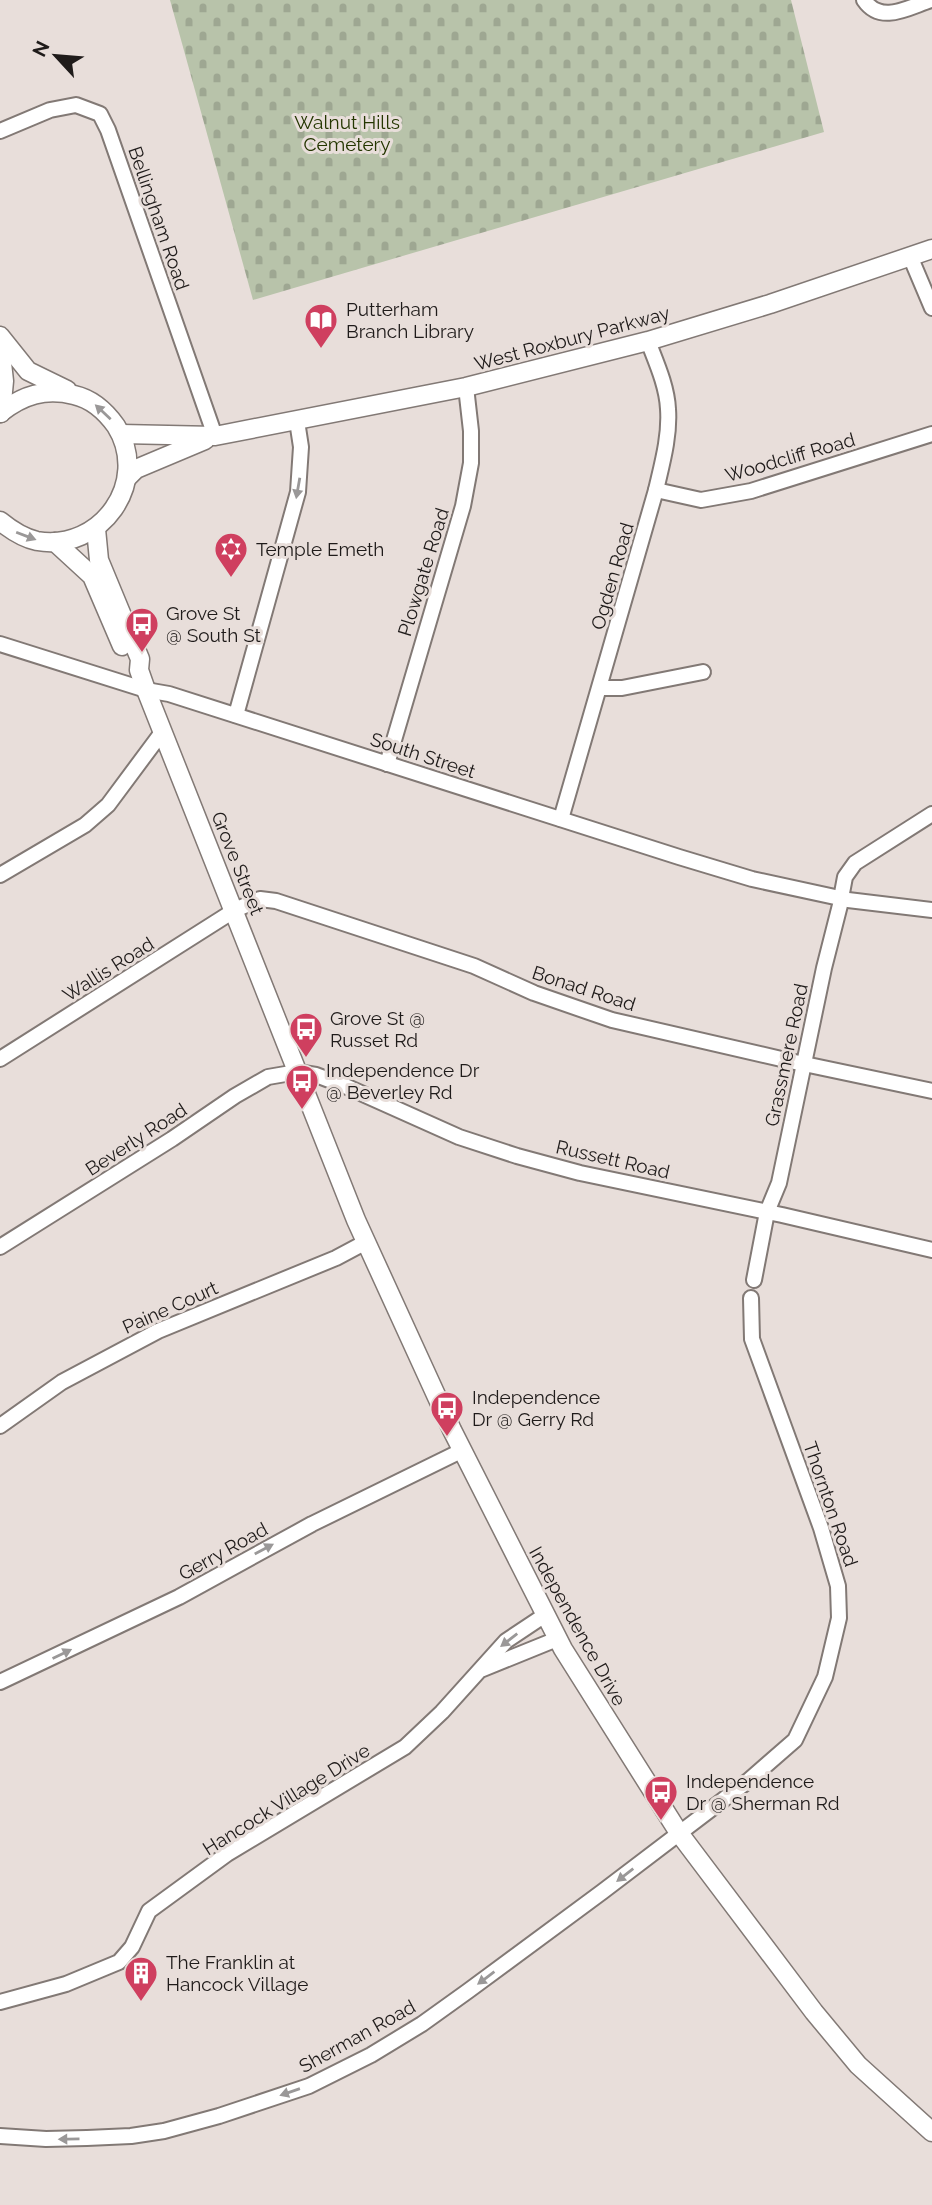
<svg xmlns="http://www.w3.org/2000/svg" width="932" height="2205" viewBox="0 0 932 2205" font-family="Raleway,sans-serif">
<defs>
<pattern id="cemetery-stones" width="16" height="16" patternUnits="userSpaceOnUse" patternTransform="scale(1.75)"><rect width="16" height="16" fill="#b8c3aa"/><path d="M2 7V4a2 2 0 0 1 4 0v3zM10 15v-3a2 2 0 0 1 4 0v3z" fill="#9ea792"/></pattern>
</defs>
<rect width="100%" height="100%" fill="#e8deda"/>
<polygon fill="url(#cemetery-stones)" points="170,0 791,0 824,132 253,300"/>
<g fill="none" stroke-linecap="round" stroke-linejoin="round">
<defs>
<g id="minor">
<path d="M864,0C881,25 909,7 931,0"/>
<polyline points="0,131 50,110 76,105 100,114 108,130 215,436"/>
<polyline points="910,256 932,308"/>
<polyline points="656,490 701,500 751,491 932,434"/>
<polyline points="0,644 146,690 169,694 679,857 752,879 835,897"/>
<polyline points="601,688 622,688 703,672"/>
<polyline points="236,715 298,492 301,447 297,421"/>
<polyline points="387,764 463,506 471,463 471,431 466,387"/>
<path d="M561,819L656,490C662,464 670,436 668,409C667,386 656,362 648,341"/>
<polyline points="0,875 85,825 108,805 163,731"/>
<polyline points="842,893 845,877 855,863 932,814"/>
<polyline points="848,900 932,910"/>
<polyline points="0,1059 235,910 260,899 276,901 474,966 534,993 612,1020 790,1061 932,1091"/>
<polyline points="0,1247 172,1139 235,1096 268,1077 297,1072 316,1075 345,1086 459,1137 517,1156 580,1173 782,1215 932,1250"/>
<polyline points="754,1280 767,1212 779,1183 824,968 840,905"/>
<polyline points="0,1426 62,1382 158,1331 336,1258 366,1242"/>
<polyline points="483,1669 557,1639"/>
<polyline points="0,1682 179,1597 312,1524 463,1450"/>
<polyline points="0,2002 66,1984 119,1962 132,1947 149,1911 227,1854 405,1747 442,1712 506,1641 545,1615"/>
<polyline points="0,2136 46,2139 87,2138 131,2136 164,2131 219,2116 309,2086 371,2055 422,2024 468,1991 602,1892 748,1781 795,1740 825,1677 839,1618 838,1586 821,1528 752,1339 751,1298"/>
</g>
<g id="major">
<polyline points="0,336 28,371 67,390"/>
<polyline points="0,345 4,381 1,413"/>
<path d="M0,413C23,395 45,388 74,395C92,399 106,412 116,426C151,482 101,552 37,541C23,538 11,530 0,521"/>
<polyline points="121,434 215,436 466,387 648,341 770,304 932,249"/>
<polyline points="127,478 136,469 205,440"/>
<polyline points="96,529 99,560 140,659 139,670 146,690 356,1220 452,1430 563,1649 679,1833 814,2012 858,2065 932,2132"/>
<polyline points="55,542 92,576 122,646"/>
</g>
</defs>
<use href="#minor" stroke="#827975" stroke-width="18"/>
<use href="#major" stroke="#827975" stroke-width="21"/>
<use href="#minor" stroke="#fff" stroke-width="14"/>
<use href="#major" stroke="#fff" stroke-width="18"/>
</g>
<defs><path id="oneway-solid" d="M-6-.8H1V-3.2L6.5 0L1 3.2V.8H-6Z" transform="scale(1.75)"/></defs>
<g fill="#9a9898">
<use href="#oneway-solid" transform="translate(103 412) rotate(-137)"/>
<use href="#oneway-solid" transform="translate(298 488) rotate(100)"/>
<use href="#oneway-solid" transform="translate(26 536) rotate(21)"/>
<use href="#oneway-solid" transform="translate(264 1549) rotate(-28)"/>
<use href="#oneway-solid" transform="translate(509 1640) rotate(142)"/>
<use href="#oneway-solid" transform="translate(62 1654) rotate(-26)"/>
<use href="#oneway-solid" transform="translate(625 1875) rotate(142)"/>
<use href="#oneway-solid" transform="translate(486 1978) rotate(143)"/>
<use href="#oneway-solid" transform="translate(290 2092) rotate(161)"/>
<use href="#oneway-solid" transform="translate(69 2139) rotate(179)"/>
</g>
<defs>
<symbol id="library-pin" viewBox="-11 -11 22 30"><path d="M0 17L-7.5 6A9.5 9.5 0 1 1 7.5 6Z" fill="#cf3f5f" stroke="#e8deda"/><path d="M-6-4Q-3-5.5-.7-3.5V5Q-3 3-6 4ZM6-4Q3-5.5 .7-3.5V5Q3 3 6 4Z" fill="#fff"/></symbol>
<symbol id="synagogue-pin" viewBox="-11 -11 22 30"><path d="M0 17L-7.5 6A9.5 9.5 0 1 1 7.5 6Z" fill="#cf3f5f" stroke="#e8deda"/><path d="M0-6.5L5.6 3.2H-5.6ZM0 6.5L5.6-3.2H-5.6Z" fill="#fff"/></symbol>
<symbol id="bus-pin" viewBox="-11 -11 22 30"><path d="M0 17L-7.5 6A9.5 9.5 0 1 1 7.5 6Z" fill="#cf3f5f" stroke="#e8deda"/><path d="M-5-6H5V4H4V6H2V4H-2V6H-4V4H-5ZM-3.5-4V0h7V-4ZM-3.5 1.2v1.5H-2V1.2ZM2 1.2v1.5H3.5V1.2Z" fill="#fff"/></symbol>
<symbol id="building-pin" viewBox="-11 -11 22 30"><path d="M0 17L-7.5 6A9.5 9.5 0 1 1 7.5 6Z" fill="#cf3f5f" stroke="#e8deda"/><path d="M-4-6H4V6H1V3H-1V6H-4ZM-2.5-4.3h1.7v1.8h-1.7ZM.8-4.3h1.7v1.8H.8ZM-2.5-1h1.7V.8h-1.7ZM.8-1h1.7V.8H.8Z" fill="#fff"/></symbol>
</defs>
<g fill-rule="evenodd">
<use href="#library-pin" x="302" y="301" width="38" height="52"/>
<use href="#synagogue-pin" x="212" y="530" width="38" height="52"/>
<use href="#bus-pin" x="123" y="605" width="38" height="52"/>
<use href="#bus-pin" x="287" y="1010" width="38" height="52"/>
<use href="#bus-pin" x="283" y="1062" width="38" height="52"/>
<use href="#bus-pin" x="428" y="1389" width="38" height="52"/>
<use href="#bus-pin" x="642" y="1773" width="38" height="52"/>
<use href="#building-pin" x="122" y="1954" width="38" height="52"/>
</g>
<g text-anchor="middle" stroke-width="6" stroke-linejoin="round" paint-order="stroke">
<g font-size="19" fill="#243600" stroke="#e8deda">
<text x="347" y="129">Walnut Hills<tspan x="347" dy="22">Cemetery</tspan></text>
</g>
<g font-size="19" fill="#1f1b1a" stroke="#e8deda">
<text transform="translate(159 218) rotate(71)" y="7">Bellingham Road</text>
<text transform="translate(572 338) rotate(-15)" y="7">West Roxbury Parkway</text>
<text transform="translate(790 457) rotate(-16)" y="7">Woodcliff Road</text>
<text transform="translate(423 572) rotate(-73)" y="7">Plowgate Road</text>
<text transform="translate(612 576) rotate(-74)" y="7">Ogden Road</text>
<text transform="translate(423 755) rotate(18)" y="7">South Street</text>
<text transform="translate(238 863) rotate(68)" y="7">Grove Street</text>
<text transform="translate(108 969) rotate(-32)" y="7">Wallis Road</text>
<text transform="translate(584 988) rotate(18)" y="7">Bonad Road</text>
<text transform="translate(786 1055) rotate(-78)" y="7">Grassmere Road</text>
<text transform="translate(136 1139) rotate(-33)" y="7">Beverly Road</text>
<text transform="translate(613 1159) rotate(13)" y="7">Russett Road</text>
<text transform="translate(170 1307) rotate(-24)" y="7">Paine Court</text>
<text transform="translate(831 1504) rotate(71)" y="7">Thornton Road</text>
<text transform="translate(223 1551) rotate(-29)" y="7">Gerry Road</text>
<text transform="translate(578 1626) rotate(61)" y="7">Independence Drive</text>
<text transform="translate(286 1799) rotate(-32)" y="7">Hancock Village Drive</text>
<text transform="translate(357 2036) rotate(-29)" y="7">Sherman Road</text>
</g>
<g font-size="19" fill="#1f1b1a" stroke="#e8deda" text-anchor="start">
<text x="346" y="316">Putterham<tspan x="346" dy="22">Branch Library</tspan></text>
<text x="256" y="556">Temple Emeth</text>
<text x="166" y="620">Grove St<tspan x="166" dy="22">@ South St</tspan></text>
<text x="330" y="1025">Grove St @<tspan x="330" dy="22">Russet Rd</tspan></text>
<text x="326" y="1077">Independence Dr<tspan x="326" dy="22">@ Beverley Rd</tspan></text>
<text x="472" y="1404">Independence<tspan x="472" dy="22">Dr @ Gerry Rd</tspan></text>
<text x="686" y="1788">Independence<tspan x="686" dy="22">Dr @ Sherman Rd</tspan></text>
<text x="166" y="1969">The Franklin at<tspan x="166" dy="22">Hancock Village</tspan></text>
</g>
</g>
<g transform="translate(56 56) rotate(296)" stroke="#e8deda" stroke-width="5" paint-order="stroke">
<path d="M0-5L12 26L0 18L-12 26Z" fill="#1f1b1a"/>
<text y="-10" font-size="19" font-weight="bold" text-anchor="middle" fill="#1f1b1a">N</text>
</g>
</svg>
